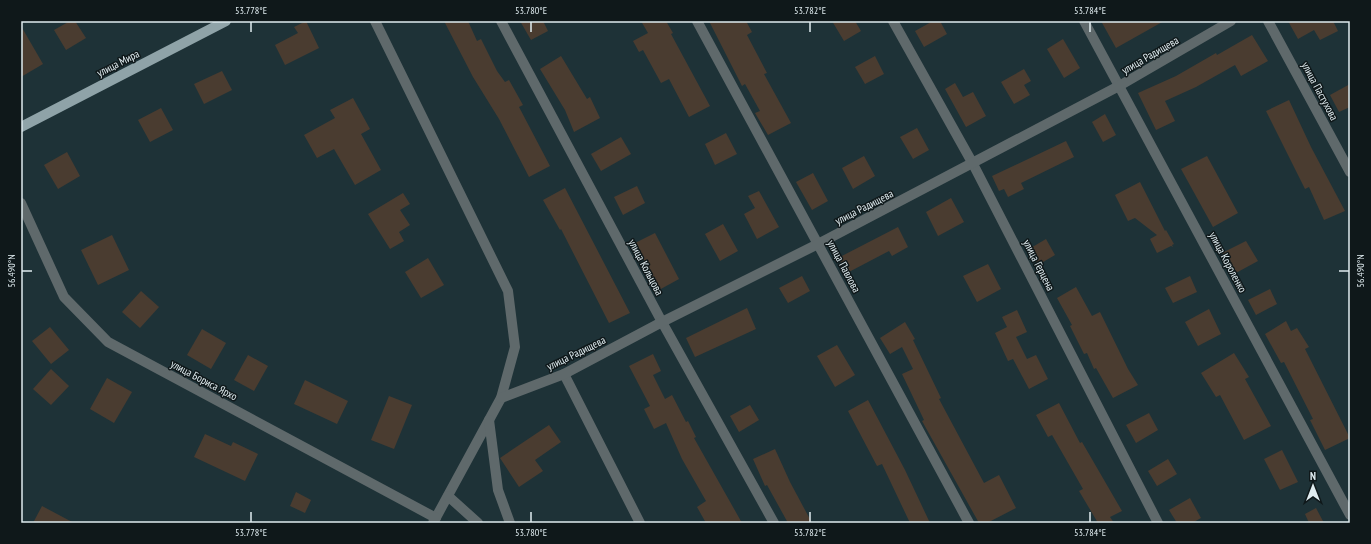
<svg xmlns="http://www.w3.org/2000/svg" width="1371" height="544" viewBox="0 0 1371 544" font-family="'PT Sans Narrow',sans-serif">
<rect width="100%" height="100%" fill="#1e3237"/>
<g fill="#4a3c30">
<polygon points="70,21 75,21 86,38 66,50 54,30"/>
<polygon points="306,21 319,48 285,65 275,45 298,33 294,27"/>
<polygon points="444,21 468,21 477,41 481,39 497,71 505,82 509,80 523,105 519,107 550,166 529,177 499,119 473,77"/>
<polygon points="520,21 543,21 548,31 531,40"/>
<polygon points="641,21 666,21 673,33 671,34 710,106 689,117 669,79 661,83 643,50 639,52 633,41 648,33"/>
<polygon points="709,21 746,21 752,32 747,35 767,73 764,74 791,123 768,135 755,113 760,111 745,84 742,86"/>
<polygon points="832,21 855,21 861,31 844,41"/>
<polygon points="933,21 940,21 947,34 924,47 915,31"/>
<polygon points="1101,21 1164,21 1116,48"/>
<polygon points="1288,21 1333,21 1338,31 1320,40 1314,30 1298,39"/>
<polygon points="21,26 43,64 21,77"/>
<polygon points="1252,35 1268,61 1241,76 1235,65 1196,87 1165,101 1175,121 1156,130 1138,93 1176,76 1216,53 1217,55"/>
<polygon points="1063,39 1080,68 1064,78 1047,49"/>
<polygon points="561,56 587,99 590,97 600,118 574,132 565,110 540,69"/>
<polygon points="875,56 884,74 865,84 855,67"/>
<polygon points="1024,69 1031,81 1024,85 1030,95 1014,104 1001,82"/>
<polygon points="222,71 232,90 204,104 194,84"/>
<polygon points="955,83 963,97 973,92 986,116 966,127 945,89"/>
<polygon points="1350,84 1350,107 1339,112 1330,95"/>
<polygon points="353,98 370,129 361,134 381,170 355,185 334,149 317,158 304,135 335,118 330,110"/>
<polygon points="1289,100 1311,147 1345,211 1324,220 1309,187 1305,189 1266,111"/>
<polygon points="161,108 173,130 150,142 138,120"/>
<polygon points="1105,114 1116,135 1103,142 1092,122"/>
<polygon points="917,128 929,150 913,159 900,137"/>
<polygon points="726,133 737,154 715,165 705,144"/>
<polygon points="621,137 631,154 601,171 591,154"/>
<polygon points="1066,141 1074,157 1021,183 1024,189 1008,197 1004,189 999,191 992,176"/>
<polygon points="67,152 80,176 58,189 44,165"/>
<polygon points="864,156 875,176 853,189 842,168"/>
<polygon points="1207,156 1238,213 1213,227 1181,169"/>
<polygon points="813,173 828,201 812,210 796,182"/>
<polygon points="1140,182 1165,231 1166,230 1174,244 1172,245 1173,247 1171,246 1157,253 1150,239 1157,235 1135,218 1128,221 1115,195"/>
<polygon points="637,186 645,203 623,215 614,197"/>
<polygon points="565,188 630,313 609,323 561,229 560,230 543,200"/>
<polygon points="759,191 779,227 757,239 744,214 755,208 748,196"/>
<polygon points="403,193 410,204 400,210 410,225 399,232 404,241 390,249 368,214"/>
<polygon points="951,198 964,222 938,236 926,212"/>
<polygon points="723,224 738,251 720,261 705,234"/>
<polygon points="898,227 908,247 892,256 889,251 847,273 838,258"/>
<polygon points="655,233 679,279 659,290 635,243"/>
<polygon points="112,235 129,270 98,285 81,250"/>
<polygon points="1046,239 1055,255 1038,265 1029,249"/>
<polygon points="1246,241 1258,261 1234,274 1222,253"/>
<polygon points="428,258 444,285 421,298 405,272"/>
<polygon points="988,264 1001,289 977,302 963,276"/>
<polygon points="802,276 810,291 788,303 779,288"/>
<polygon points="1190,276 1197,292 1173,303 1165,288"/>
<polygon points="1076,287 1092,316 1100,312 1128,369 1138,385 1113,398 1096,368 1094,369 1087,353 1084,354 1070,326 1072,325 1057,298"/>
<polygon points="1270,289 1277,304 1256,315 1248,300"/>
<polygon points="141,291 159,307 140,328 122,312"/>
<polygon points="747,308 756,329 695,357 686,338"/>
<polygon points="1209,309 1221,334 1198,346 1185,322"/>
<polygon points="1017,310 1027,332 1016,337 1027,359 1036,355 1048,379 1029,389 1013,359 1008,361 995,333 1007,327 1002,317"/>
<polygon points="1286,321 1291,331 1297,328 1309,347 1305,349 1350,438 1325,450 1310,420 1313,419 1284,362 1281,363 1265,334"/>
<polygon points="905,322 915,339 913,340 941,398 939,399 984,483 999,475 1016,508 987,523 979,523 922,421 924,420 902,374 913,369 902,347 890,354 880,338"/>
<polygon points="50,327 69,350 51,364 32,341"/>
<polygon points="202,329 226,343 211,369 187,355"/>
<polygon points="837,345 855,375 835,387 817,356"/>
<polygon points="1234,353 1249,377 1245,379 1271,426 1244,440 1220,395 1216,397 1201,373"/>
<polygon points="653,354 661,371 653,375 665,399 672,395 686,422 688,421 696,437 694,438 742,523 706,523 697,507 706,501 682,459 666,423 654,429 644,409 650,406 629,366"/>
<polygon points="248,355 268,366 254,391 234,380"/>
<polygon points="51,369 69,386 51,405 33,389"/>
<polygon points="107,378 132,392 114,423 90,409"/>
<polygon points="305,380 348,401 337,424 294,404"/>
<polygon points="389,396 412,405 394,449 371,440"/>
<polygon points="868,400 905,470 930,523 910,523 882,464 877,466 848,411"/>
<polygon points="1059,403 1080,443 1082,442 1122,511 1110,517 1114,523 1098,523 1079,491 1083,489 1052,435 1048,437 1036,415"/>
<polygon points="750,405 759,420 739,432 730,416"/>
<polygon points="1149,413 1158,430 1136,443 1126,425"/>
<polygon points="549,425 561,442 535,460 543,471 519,487 500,458"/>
<polygon points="205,434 231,446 233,442 258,454 245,481 194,457"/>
<polygon points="775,449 790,482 812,523 788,523 767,485 765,486 753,459"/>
<polygon points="1282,450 1298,482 1280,490 1264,459"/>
<polygon points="1168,459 1177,474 1157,486 1148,471"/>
<polygon points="296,492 311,500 305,513 290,506"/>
<polygon points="1190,498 1201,518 1192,523 1177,523 1169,510"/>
<polygon points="42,506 74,523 33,523"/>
<polygon points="1316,508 1324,523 1309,523 1305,514"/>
</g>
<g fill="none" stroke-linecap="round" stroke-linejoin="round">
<g stroke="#5f696b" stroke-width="10">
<polyline points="375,21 508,291 515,347 501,398 433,523"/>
<polyline points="501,21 662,322 774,523"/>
<polyline points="697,21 969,523"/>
<polyline points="893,21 973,164 1158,523"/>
<polyline points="1084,21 1350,515"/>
<polyline points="1268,21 1350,172"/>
<polyline points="21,203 64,297 108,342 436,518"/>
<polyline points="564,374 640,523"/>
<polyline points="501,398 564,374 662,322 818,244 1119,86 1231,21"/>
<polyline points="489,420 498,490 510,523"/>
<polyline points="448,496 478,523"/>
</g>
<polyline stroke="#8fa3a8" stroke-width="10" points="21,127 226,21"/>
</g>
<path fill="none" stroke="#e0ecf0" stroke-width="1.5" d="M251,22V32M531,22V32M810,22V32M1090,22V32M22,271H32M1339,271H1349M251,512V522M531,512V522M810,512V522M1090,512V522"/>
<g text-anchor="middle" stroke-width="3" stroke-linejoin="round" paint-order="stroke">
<g font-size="11" fill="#e0ecf0" stroke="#0f181a">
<text transform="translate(1150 55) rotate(-30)" y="4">улица Радищева</text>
<text transform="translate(118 63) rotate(-27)" y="4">улица Мира</text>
<text transform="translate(1320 91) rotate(62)" y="4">улица Пастухова</text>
<text transform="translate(864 207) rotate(-27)" y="4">улица Радищева</text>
<text transform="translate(1228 262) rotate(62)" y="4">улица Короленко</text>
<text transform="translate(1039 265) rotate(63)" y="4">улица Герцена</text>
<text transform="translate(844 266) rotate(62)" y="4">улица Павлова</text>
<text transform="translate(646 267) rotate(62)" y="4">улица Кольцова</text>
<text transform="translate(576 353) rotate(-26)" y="4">улица Радищева</text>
<text transform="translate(204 380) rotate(28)" y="4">улица Бориса Ярхо</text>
</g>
</g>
<rect width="1371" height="544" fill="none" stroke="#0f181a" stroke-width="44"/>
<g transform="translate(1313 486)" stroke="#0f181a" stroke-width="3" paint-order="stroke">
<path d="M0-3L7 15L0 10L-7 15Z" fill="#e0ecf0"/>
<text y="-6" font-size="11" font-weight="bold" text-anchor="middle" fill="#e0ecf0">N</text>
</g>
<rect x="22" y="22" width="1327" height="500" fill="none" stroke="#e0ecf0" stroke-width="1.5"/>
<g font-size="10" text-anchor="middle" fill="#e0ecf0">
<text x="251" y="14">53.778°E</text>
<text x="531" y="14">53.780°E</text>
<text x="810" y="14">53.782°E</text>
<text x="1090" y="14">53.784°E</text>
<text transform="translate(11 271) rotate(-90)" y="4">56.490°N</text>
<text transform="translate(1360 271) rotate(-90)" y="4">56.490°N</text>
<text x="251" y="536">53.778°E</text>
<text x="531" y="536">53.780°E</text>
<text x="810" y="536">53.782°E</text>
<text x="1090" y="536">53.784°E</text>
</g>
</svg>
